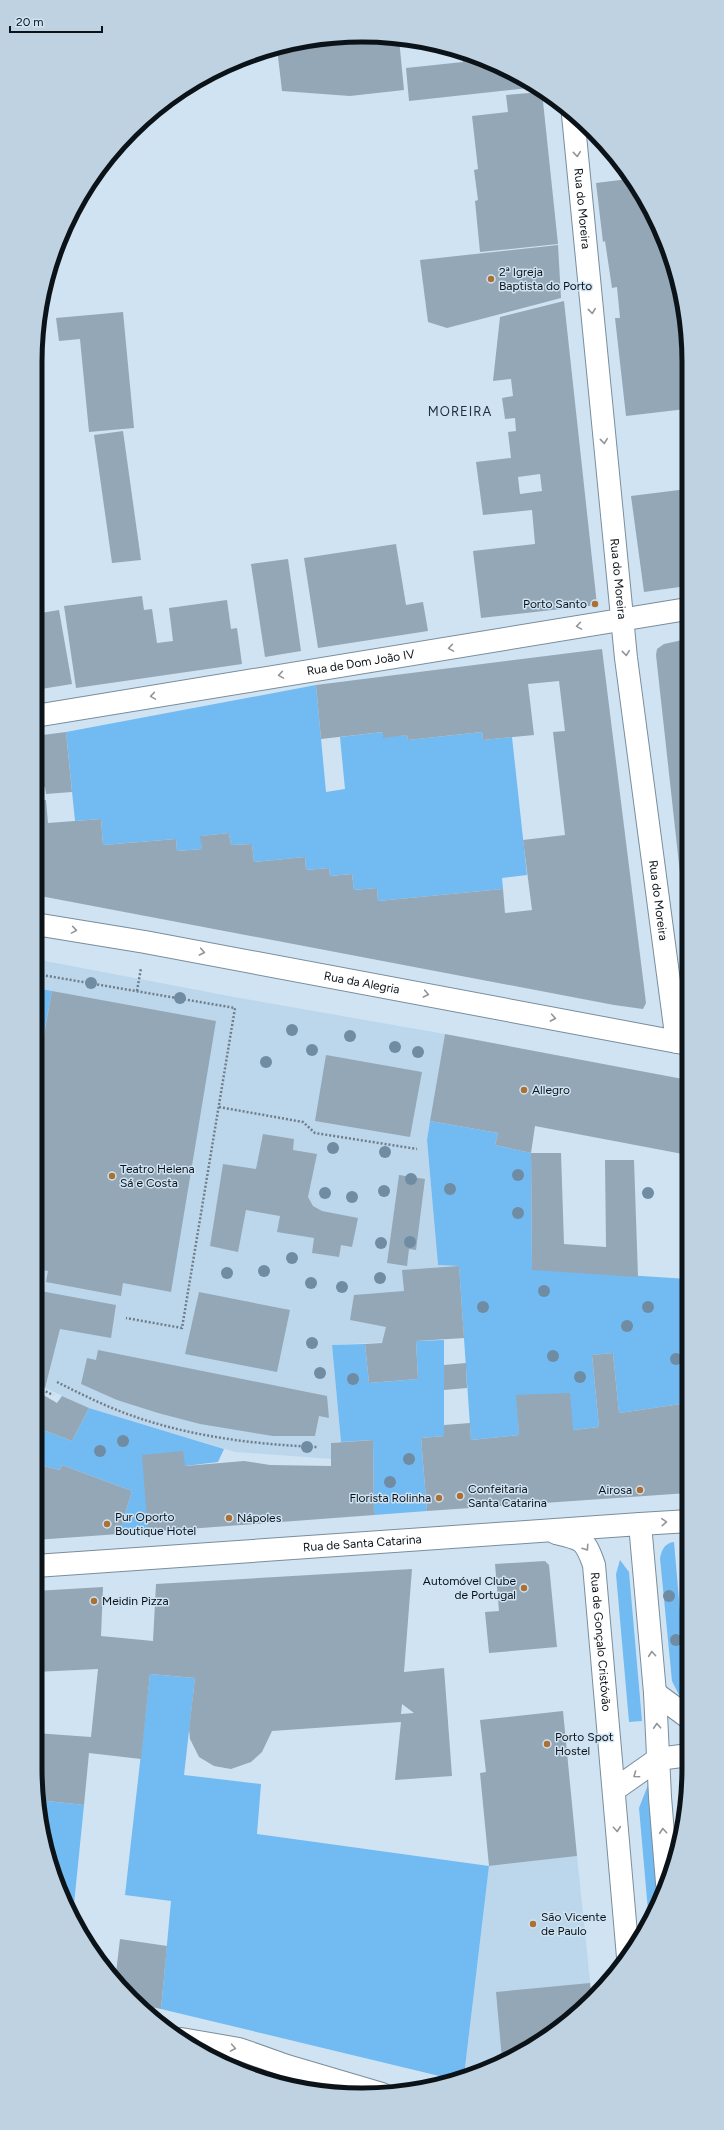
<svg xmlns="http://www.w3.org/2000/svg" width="724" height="2130" viewBox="0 0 724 2130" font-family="Figtree,sans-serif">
<rect width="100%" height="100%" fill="#cfe3f3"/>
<g fill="#bcd7ec">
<polygon points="35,959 234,997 445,1034 427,1140 438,1265 459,1266 464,1338 332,1345 341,1442 331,1443 332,1459 235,1452 89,1408 45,1388 35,1326"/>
<polygon points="577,1856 592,2000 544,2040 464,2076 489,1866"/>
</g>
<g fill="#72baf2">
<polygon points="316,685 326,792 345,789 340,737 383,732 383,737 407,735 408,740 482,732 483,740 512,737 527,875 502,878 503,889 378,901 377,888 354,890 352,874 330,876 329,868 306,870 305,857 254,862 252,844 231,845 229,833 201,836 202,849 177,851 176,839 103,845 101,819 75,821 66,732"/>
<polygon points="35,988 52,991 35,1081"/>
<polygon points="430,1121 498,1133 495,1145 531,1153 532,1269 688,1279 688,1403 619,1413 613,1353 592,1355 599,1427 573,1430 543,1395 517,1395 519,1435 471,1440 459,1266 438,1265 427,1140"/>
<polygon points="444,1340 444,1436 421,1438 427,1511 374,1515 373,1440 341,1442 332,1345 365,1344 369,1383 418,1379 416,1341"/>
<polygon points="89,1408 224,1449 218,1462 185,1466 148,1532 119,1534 132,1491 62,1465 60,1470 35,1464 35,1427 72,1441"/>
<path d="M674,1542L688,1704L680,1697L672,1681L660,1558C662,1549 665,1543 674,1542Z"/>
<polygon points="620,1560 629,1572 642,1721 629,1722 616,1574"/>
<polygon points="150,1674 195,1678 184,1775 261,1784 257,1834 489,1866 464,2076 456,2080 161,2009 171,1901 125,1895"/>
<polygon points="648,1785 659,1903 649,1922 639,1808"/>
<path d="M38,1800L84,1805L73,1914C52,1880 42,1840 38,1800Z"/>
</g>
<g fill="#94a7b6" fill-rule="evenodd">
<polygon points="362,35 399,39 404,90 350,96 282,91 277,48 298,41"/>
<polygon points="462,55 525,79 537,87 409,101 406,68 463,62"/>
<polygon points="217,70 218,79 200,79 209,75"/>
<polygon points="542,92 558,244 480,252 475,201 478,200 474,170 478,169 472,116 508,112 506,95"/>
<polygon points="628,179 655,218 672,273 686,389 686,409 626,416 615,318 620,318 617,287 612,288 605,241 603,242 596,183"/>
<polygon points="558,245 561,298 447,328 428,322 420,260"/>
<path d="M564,301L597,605L481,618L473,551L535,544L532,510L483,515L476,462L511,458L508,432L516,431L515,418L505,419L502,398L513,396L511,379L493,381L500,317ZM540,474L542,491L520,494L518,477Z"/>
<polygon points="123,312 134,428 89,432 80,339 59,341 56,318"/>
<polygon points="123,431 141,560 112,563 94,435"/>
<polygon points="687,489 687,586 644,592 631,496"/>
<polygon points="396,544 406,605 423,602 428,631 318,648 304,558"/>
<polygon points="288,559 301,651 265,657 251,564"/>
<polygon points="142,596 144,610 152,609 157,643 173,641 169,608 227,600 231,629 237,628 242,664 76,688 64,606"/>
<polygon points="59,610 72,684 35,690 35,614"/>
<polygon points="687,639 687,928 686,928 656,655 657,649 664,644"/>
<polygon points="602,649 646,1003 643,1009 614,1005 35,895 35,801 46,800 48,823 101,819 103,845 176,839 177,851 202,849 200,836 229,833 231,845 252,844 254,862 305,857 306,870 329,868 330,876 352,874 354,890 377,888 378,901 503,889 505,913 532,910 523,840 565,835 553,732 565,731 559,681 528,684 534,735 483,740 482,732 408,740 407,735 383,738 383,732 321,739 316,685"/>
<polygon points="66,732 72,792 46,794 45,787 35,787 35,736"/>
<polygon points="52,991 216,1021 171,1292 123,1283 121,1296 46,1282 48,1271 35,1269 35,1084"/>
<polygon points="445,1034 688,1080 688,1155 535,1126 531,1153 495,1145 498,1133 430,1121"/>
<polygon points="326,1055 422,1072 410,1137 315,1121"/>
<polygon points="263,1134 294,1139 293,1150 317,1154 308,1197 313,1206 322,1211 358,1218 352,1247 341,1245 339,1257 312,1253 314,1238 277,1232 280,1216 246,1210 238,1252 210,1246 223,1164 256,1169"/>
<polygon points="531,1153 561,1153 564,1244 606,1247 605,1160 634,1160 638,1277 532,1270"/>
<polygon points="399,1175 425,1179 416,1250 409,1249 407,1266 387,1263"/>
<polygon points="459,1266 464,1338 416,1341 418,1379 369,1383 365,1344 382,1343 386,1327 350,1320 354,1295 404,1291 402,1270"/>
<polygon points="35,1290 116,1305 111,1338 60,1329 45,1388 35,1383"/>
<polygon points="199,1292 290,1310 277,1372 185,1354"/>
<polygon points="98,1350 327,1396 329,1418 319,1416 315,1436 273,1436 200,1424 158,1413 117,1400 81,1384 87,1358 96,1360"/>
<polygon points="613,1353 619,1413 688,1403 688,1493 427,1511 421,1438 444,1436 444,1425 470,1423 471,1440 519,1435 516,1395 570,1393 573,1430 599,1427 592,1355"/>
<polygon points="466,1363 467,1388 444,1390 444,1365"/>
<polygon points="35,1390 57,1403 62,1396 89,1408 72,1441 35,1427"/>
<polygon points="373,1440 374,1515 148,1532 142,1455 183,1451 185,1466 244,1461 270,1465 331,1466 331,1443"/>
<polygon points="35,1464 60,1470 62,1465 132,1491 119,1534 35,1540"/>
<polygon points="545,1561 549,1565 557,1647 489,1653 485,1612 499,1611 495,1564"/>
<path d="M412,1569L404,1672L444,1668L452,1776L395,1780L401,1722L272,1731L262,1752L251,1762L231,1769L214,1766L199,1757L190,1739L189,1729L195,1678L150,1674L141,1759L89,1753L84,1805L38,1800L35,1768V1733L91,1737L98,1669L35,1672V1591L103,1587L101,1636L153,1641L156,1584ZM402,1704L414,1713L401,1714Z"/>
<polygon points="563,1711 577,1856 489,1866 480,1773 486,1772 480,1720"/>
<polygon points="120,1939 167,1946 161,2009 137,2004 115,1981"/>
<polygon points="590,1983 592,2000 544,2040 502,2059 496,1992"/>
</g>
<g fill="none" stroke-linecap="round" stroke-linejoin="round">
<defs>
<g id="street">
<path id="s1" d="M573,115L626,658L677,1042"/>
<polyline points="640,1524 689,1521"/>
<polyline points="181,2039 239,2049 287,2066 382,2094"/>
</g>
<g id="secondary">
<path id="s2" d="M35,716L687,609"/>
<path id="s3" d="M35,924L145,942L688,1044"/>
<path id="s4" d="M556,1533C582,1539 585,1539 594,1565L628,1957"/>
<path id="s5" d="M35,1566L640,1524L655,1693L660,1797L667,1883"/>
<polyline points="655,1693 689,1718"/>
<polyline points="614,1790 658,1759 689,1755"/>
</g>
</defs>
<use href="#street" stroke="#7a8d9c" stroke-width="24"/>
<use href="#secondary" stroke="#7a8d9c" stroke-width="24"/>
<g stroke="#707d88" stroke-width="2.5" stroke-dasharray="2 2" stroke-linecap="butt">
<polyline points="42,975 235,1008 182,1328 126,1318"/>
<polyline points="137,991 141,968"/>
<polyline points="219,1107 303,1122 315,1133 417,1149"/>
<path d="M57,1382C75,1391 93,1400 112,1408C177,1435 248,1444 317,1447"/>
<polyline points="35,1386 53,1395"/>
</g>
<use href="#street" stroke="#fff" stroke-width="22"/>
<use href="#secondary" stroke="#fff" stroke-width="22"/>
</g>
<g fill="#6f8ca2">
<circle cx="91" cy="983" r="6"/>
<circle cx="180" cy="998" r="6"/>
<circle cx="292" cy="1030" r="6"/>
<circle cx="350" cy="1036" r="6"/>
<circle cx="395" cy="1047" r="6"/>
<circle cx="312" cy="1050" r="6"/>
<circle cx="418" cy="1052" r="6"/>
<circle cx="266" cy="1062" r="6"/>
<circle cx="333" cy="1148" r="6"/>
<circle cx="385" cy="1152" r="6"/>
<circle cx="518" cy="1175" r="6"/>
<circle cx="411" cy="1179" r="6"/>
<circle cx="450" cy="1189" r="6"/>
<circle cx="384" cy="1191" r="6"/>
<circle cx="325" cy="1193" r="6"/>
<circle cx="648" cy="1193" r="6"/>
<circle cx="352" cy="1197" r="6"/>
<circle cx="518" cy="1213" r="6"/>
<circle cx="410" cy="1242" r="6"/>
<circle cx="381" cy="1243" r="6"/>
<circle cx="292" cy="1258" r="6"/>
<circle cx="264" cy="1271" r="6"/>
<circle cx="227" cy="1273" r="6"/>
<circle cx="380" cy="1278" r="6"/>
<circle cx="311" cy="1283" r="6"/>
<circle cx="342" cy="1287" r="6"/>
<circle cx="544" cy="1291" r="6"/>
<circle cx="483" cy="1307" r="6"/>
<circle cx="648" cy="1307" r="6"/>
<circle cx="627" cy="1326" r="6"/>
<circle cx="312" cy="1343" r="6"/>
<circle cx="553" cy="1356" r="6"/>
<circle cx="676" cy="1359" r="6"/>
<circle cx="320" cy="1373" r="6"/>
<circle cx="580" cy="1377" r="6"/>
<circle cx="353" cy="1379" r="6"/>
<circle cx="123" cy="1441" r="6"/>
<circle cx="307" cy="1447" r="6"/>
<circle cx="100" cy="1451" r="6"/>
<circle cx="409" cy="1459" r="6"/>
<circle cx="390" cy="1482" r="6"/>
<circle cx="669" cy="1596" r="6"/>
<circle cx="676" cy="1640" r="6"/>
</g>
<defs><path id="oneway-chevron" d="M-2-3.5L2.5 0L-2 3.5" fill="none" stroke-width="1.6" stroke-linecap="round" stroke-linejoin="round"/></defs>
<g stroke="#929597">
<use href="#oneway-chevron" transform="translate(577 154) rotate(84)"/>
<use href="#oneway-chevron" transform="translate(592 311) rotate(84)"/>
<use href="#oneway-chevron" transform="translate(604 441) rotate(84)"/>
<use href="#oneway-chevron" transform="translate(579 626) rotate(171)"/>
<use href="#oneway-chevron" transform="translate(451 648) rotate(171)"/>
<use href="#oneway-chevron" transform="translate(626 653) rotate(84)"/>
<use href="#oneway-chevron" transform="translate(281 675) rotate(171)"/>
<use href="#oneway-chevron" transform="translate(153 696) rotate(171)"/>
<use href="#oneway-chevron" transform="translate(74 930) rotate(9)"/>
<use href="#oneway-chevron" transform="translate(202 952) rotate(11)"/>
<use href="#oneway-chevron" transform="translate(426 994) rotate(11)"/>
<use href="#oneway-chevron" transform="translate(553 1018) rotate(11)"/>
<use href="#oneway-chevron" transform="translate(664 1522) rotate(-4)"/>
<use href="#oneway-chevron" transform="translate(586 1548) rotate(56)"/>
<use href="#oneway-chevron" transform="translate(652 1654) rotate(-95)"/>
<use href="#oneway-chevron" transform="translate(657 1726) rotate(-93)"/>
<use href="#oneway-chevron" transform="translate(636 1775) rotate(145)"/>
<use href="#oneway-chevron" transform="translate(617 1829) rotate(85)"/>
<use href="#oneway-chevron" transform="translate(663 1831) rotate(-95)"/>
<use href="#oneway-chevron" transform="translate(233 2048) rotate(10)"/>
</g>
<g fill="#ac7033" stroke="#cfe3f3" stroke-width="1.5">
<circle cx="491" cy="279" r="4"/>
<circle cx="595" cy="604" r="4"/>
<circle cx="524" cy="1090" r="4"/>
<circle cx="112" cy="1176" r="4"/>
<circle cx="640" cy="1490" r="4"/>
<circle cx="460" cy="1496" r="4"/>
<circle cx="439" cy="1498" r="4"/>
<circle cx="229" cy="1518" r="4"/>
<circle cx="107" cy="1524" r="4"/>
<circle cx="524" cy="1588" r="4"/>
<circle cx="94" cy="1601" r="4"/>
<circle cx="547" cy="1744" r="4"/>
<circle cx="533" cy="1924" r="4"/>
</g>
<g text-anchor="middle" stroke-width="3" stroke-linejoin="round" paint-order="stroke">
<g font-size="12" fill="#0c1318" stroke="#cfe3f3">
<text dy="4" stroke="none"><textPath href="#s1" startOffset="94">Rua do Moreira</textPath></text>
<text dy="4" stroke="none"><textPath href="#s1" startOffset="466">Rua do Moreira</textPath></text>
<text dy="4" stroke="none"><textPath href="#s2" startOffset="330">Rua de Dom João IV</textPath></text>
<text dy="4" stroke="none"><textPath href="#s1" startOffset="790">Rua do Moreira</textPath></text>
<text dy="4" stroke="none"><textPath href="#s3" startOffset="332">Rua da Alegria</textPath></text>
<text dy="4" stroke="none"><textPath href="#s5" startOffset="328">Rua de Santa Catarina</textPath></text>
<text dy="4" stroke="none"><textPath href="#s4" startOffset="131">Rua de Gonçalo Cristóvão</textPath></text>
</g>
<g font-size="12" fill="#0c1318" stroke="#cfe3f3" text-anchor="start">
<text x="499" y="276">2ª Igreja<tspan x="499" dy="14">Baptista do Porto</tspan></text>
<text x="587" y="608" text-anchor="end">Porto Santo</text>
<text x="532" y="1094">Allegro</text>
<text x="120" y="1173">Teatro Helena<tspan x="120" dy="14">Sá e Costa</tspan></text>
<text x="468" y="1493">Confeitaria<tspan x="468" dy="14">Santa Catarina</tspan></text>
<text x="632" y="1494" text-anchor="end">Airosa</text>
<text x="431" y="1502" text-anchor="end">Florista Rolinha</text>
<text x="115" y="1521">Pur Oporto<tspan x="115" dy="14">Boutique Hotel</tspan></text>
<text x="237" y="1522">Nápoles</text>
<text x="516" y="1585" text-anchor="end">Automóvel Clube<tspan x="516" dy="14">de Portugal</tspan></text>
<text x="102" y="1605">Meidin Pizza</text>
<text x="555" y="1741">Porto Spot<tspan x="555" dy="14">Hostel</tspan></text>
<text x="541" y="1921">São Vicente<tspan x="541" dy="14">de Paulo</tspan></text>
</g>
<g font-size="13" letter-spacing="1" fill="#21313d" stroke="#cfe3f3">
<text x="460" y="416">MOREIRA</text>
</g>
</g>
<path d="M0 0H724V2130H0ZM362 42H362A320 320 0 0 1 682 362V1768A320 320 0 0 1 362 2088H362A320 320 0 0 1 42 1768V362A320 320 0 0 1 362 42Z" fill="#bfd2e1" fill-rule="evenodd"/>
<path fill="none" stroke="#0c1318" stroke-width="5" d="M362 42H362A320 320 0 0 1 682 362V1768A320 320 0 0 1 362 2088H362A320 320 0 0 1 42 1768V362A320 320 0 0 1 362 42Z"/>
<path d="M10 26v6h92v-6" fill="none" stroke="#0c1318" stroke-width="2"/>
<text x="16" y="26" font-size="12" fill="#0c1318" stroke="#cfe3f3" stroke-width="3" paint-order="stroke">20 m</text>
</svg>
